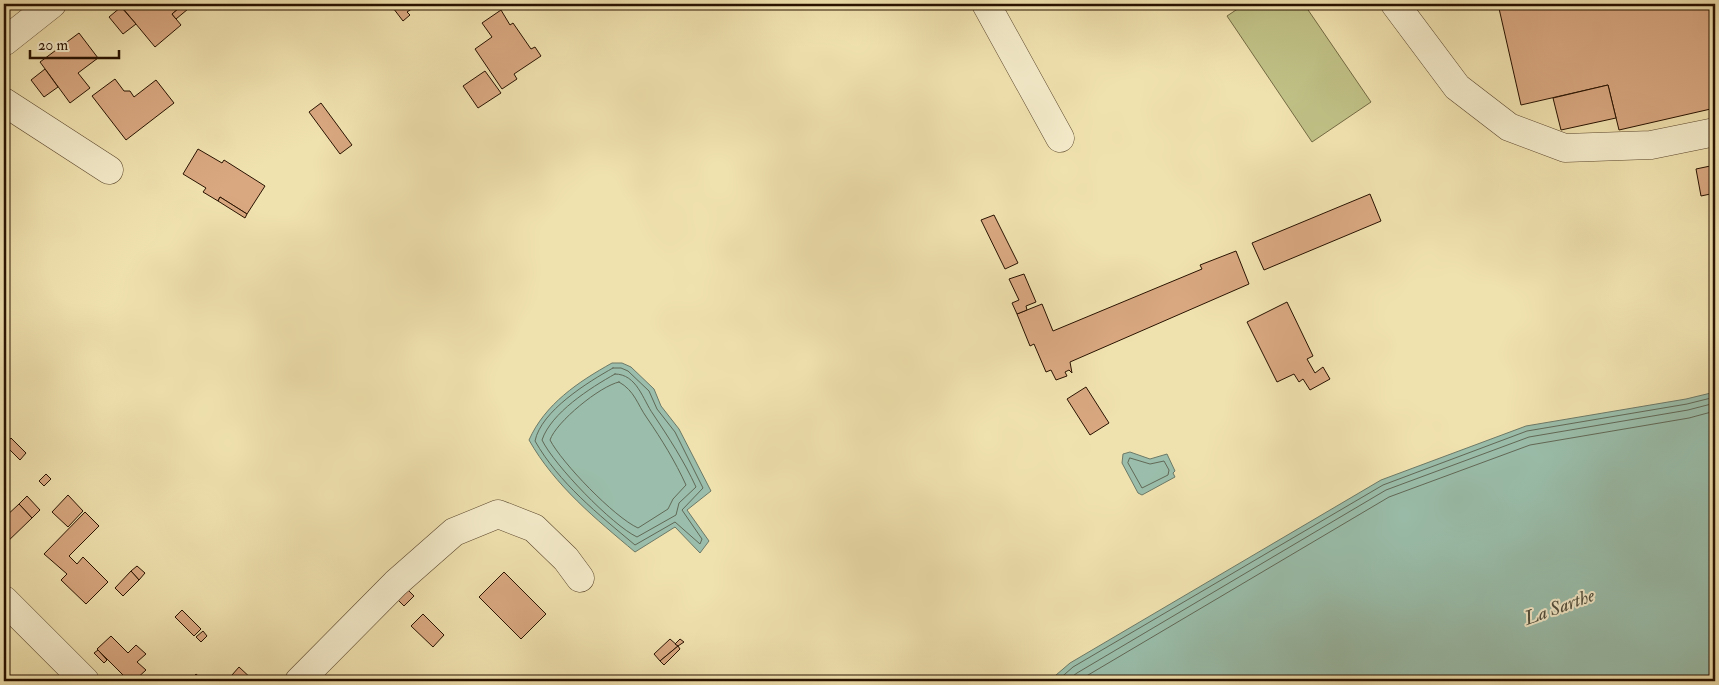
<svg xmlns="http://www.w3.org/2000/svg" width="1719" height="685" viewBox="0 0 1719 685" font-family="'IM FELL Double Pica',serif">
<rect width="100%" height="100%" fill="#f0e2af"/>
<filter id="stains"><feTurbulence type="fractalNoise" baseFrequency=".004" numOctaves="4"/><feColorMatrix values="0 0 0 0 .2 0 0 0 0 .09 0 0 0 0 .02 0 0 0 .5 -.17"/></filter>
<radialGradient id="worn" r=".72"><stop offset=".6" stop-color="#630" stop-opacity="0"/><stop offset="1" stop-color="#630" stop-opacity=".3"/></radialGradient>
<polygon fill="#c0c186" stroke="#746a43" points="1245,4 1304,4 1371,102 1312,142 1227,16"/>
<g fill="#9abeab" stroke="#6c7967">
<path d="M612,363H622L631,367L654,389L661,406L679,429L711,491L687,510L709,541L700,553L675,527L635,552C596,519 555,486 529,440C545,404 578,382 612,363Z"/>
<polygon points="1715,392 1715,681 1049,681 1070,663 1381,480 1526,426 1686,399"/>
<polygon points="1130,452 1150,459 1167,454 1175,471 1173,473 1175,477 1142,495 1138,493 1122,463 1123,454"/>
</g>
<g fill="none" stroke-linecap="round" stroke-linejoin="round">
<g stroke="#616856" stroke-width="1">
<path d="M613,368H621L628,371L649,391L657,409L675,432L703,488L682,510L702,539L700,544L675,522L635,545C598,514 559,483 535,441C541,411 588,382 613,368Z"/>
<path d="M615,374C637,374 643,400 653,414C669,438 684,461 696,487L679,503L676,515L637,537C612,525 554,465 542,440C551,413 590,388 615,374Z"/>
<path d="M619,382C635,391 637,404 647,418C662,440 675,461 686,485L673,499L668,509L638,528C614,517 562,463 550,440C556,422 600,386 619,382Z"/>
<polygon points="1130,458 1150,464 1164,461 1169,470 1168,475 1142,488 1128,463"/>
<polyline points="1057,681 1073,667 1383,485 1527,431 1687,404 1715,397"/>
<polyline points="1066,681 1077,673 1386,490 1529,437 1688,410 1715,403"/>
<polyline points="1078,681 1389,497 1530,445 1689,418 1715,411"/>
</g>
</g>
<g fill="#d9a881" stroke="#281200">
<polygon points="123,4 184,4 172,14 181,25 155,47 121,6"/>
<polygon points="184,4 194,4 176,19 172,14"/>
<polygon points="390,4 419,4 407,12 410,15 403,21"/>
<polygon points="1498,4 1715,4 1715,108 1619,130 1608,85 1521,105"/>
<polygon points="121,7 136,24 123,34 109,17"/>
<polygon points="501,10 510,25 513,23 531,49 535,47 541,56 514,74 517,79 502,89 475,49 492,37 482,23"/>
<polygon points="79,33 98,58 78,73 90,88 70,103 40,62"/>
<polygon points="45,69 58,87 44,97 31,80"/>
<polygon points="485,71 501,93 478,108 463,86"/>
<polygon points="115,79 124,91 130,91 134,97 156,80 174,103 126,140 92,96"/>
<polygon points="1608,85 1616,118 1561,130 1553,98"/>
<polygon points="321,103 352,145 340,154 309,112"/>
<polygon points="198,149 222,163 224,160 265,186 247,214 220,197 218,201 203,192 206,188 183,174"/>
<polygon points="1715,165 1715,193 1701,196 1696,169"/>
<polygon points="1370,194 1381,221 1264,270 1252,243"/>
<polygon points="220,197 247,214 245,218 218,201"/>
<polygon points="994,215 1018,263 1005,269 981,220"/>
<polygon points="1236,251 1249,284 1070,362 1072,373 1069,370 1065,372 1067,376 1056,380 1051,370 1046,372 1034,344 1030,346 1017,314 1042,304 1053,331 1202,269 1200,265"/>
<polygon points="1024,274 1036,302 1026,306 1027,310 1017,314 1012,303 1019,300 1009,279"/>
<polygon points="1287,302 1313,356 1307,359 1315,373 1323,367 1330,379 1310,390 1303,379 1299,382 1294,374 1277,382 1247,322"/>
<polygon points="1086,387 1109,423 1090,435 1067,399"/>
<polygon points="11,438 26,453 20,460 5,445"/>
<polygon points="46,474 51,479 44,486 39,481"/>
<polygon points="68,495 83,511 68,527 52,512"/>
<polygon points="27,496 40,510 32,518 19,504"/>
<polygon points="19,504 32,518 4,545 4,518"/>
<polygon points="85,512 99,526 69,556 77,564 83,557 108,582 86,604 61,580 67,574 44,554"/>
<polygon points="137,566 145,573 139,580 131,571"/>
<polygon points="131,571 139,580 123,596 115,588"/>
<polygon points="504,572 546,614 521,639 479,597"/>
<polygon points="407,589 414,596 404,606 397,599"/>
<polygon points="182,610 201,629 194,636 175,617"/>
<polygon points="423,614 444,635 433,647 411,626"/>
<polygon points="203,631 207,636 201,642 196,637"/>
<polygon points="111,636 128,653 136,645 146,654 137,662 146,670 134,681 129,681 97,649"/>
<polygon points="670,639 678,646 660,661 654,654"/>
<polygon points="680,639 684,642 678,646 675,644"/>
<polygon points="678,646 680,649 664,665 660,661"/>
<polygon points="98,650 107,660 104,663 94,653"/>
<polygon points="239,667 254,681 239,681 232,675"/>
<polygon points="196,674 204,681 189,681"/>
</g>
<g fill="none" stroke-linecap="round" stroke-linejoin="round">
<defs>
<g id="minor">
<polyline points="986,4 1060,138"/>
<polyline points="1395,4 1457,87 1509,127 1565,148 1651,145 1715,132"/>
<polyline points="4,42 52,4"/>
<polyline points="4,102 109,170"/>
<polyline points="4,600 85,681"/>
<polyline points="299,681 396,583 454,532 498,514 534,528 566,559 580,578"/>
</g>
</defs>
<use href="#minor" stroke="#5a462c" stroke-width="29"/>
<use href="#minor" stroke="#f5eccb" stroke-width="28"/>
</g>
<g text-anchor="middle" stroke-width="4" stroke-linejoin="round" paint-order="stroke">
<g font-size="19" font-style="italic" fill="#504e3c" stroke="#f5eccb">
<text transform="translate(1559 606) rotate(-20)" y="7">La Sarthe</text>
</g>
</g>
<rect width="1719" height="685" fill="none" stroke="#f0e2af" stroke-width="20"/>
<rect x="5" y="5" width="1709" height="675" fill="none" stroke="#281200" stroke-width="2.5"/>
<rect x="10" y="10" width="1699" height="665" fill="none" stroke="#281200"/>
<path d="M30 50v8h89v-8" fill="none" stroke="#281200" stroke-width="2.5"/>
<text x="38" y="50" font-size="15" fill="#281200" stroke="#f5eccb" stroke-width="4" paint-order="stroke">20 m</text>
<rect width="100%" height="100%" filter="url(#stains)"/>
<rect width="100%" height="100%" fill="url(#worn)"/>
</svg>
